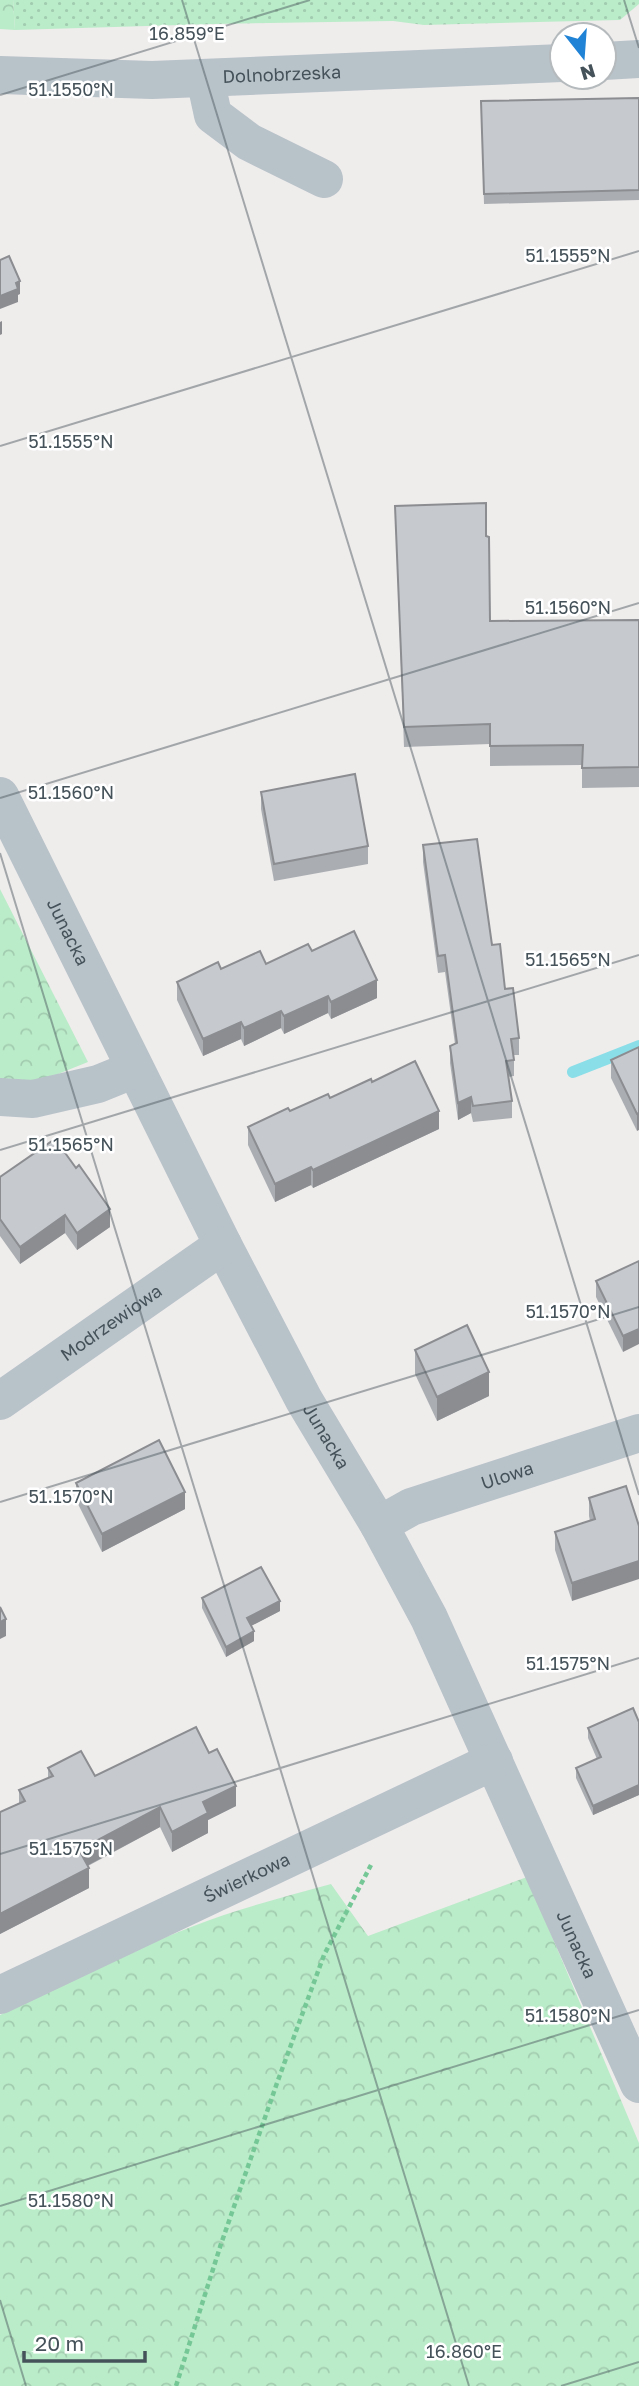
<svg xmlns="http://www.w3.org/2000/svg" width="639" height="2386" viewBox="0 0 639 2386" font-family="'Golos Text',sans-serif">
<defs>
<pattern id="grass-dots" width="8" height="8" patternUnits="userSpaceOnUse" patternTransform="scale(1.75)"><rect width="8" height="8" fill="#bbecc9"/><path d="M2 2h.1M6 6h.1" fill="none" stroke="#a2ccaf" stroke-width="1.8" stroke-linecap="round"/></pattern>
<pattern id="forest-crowns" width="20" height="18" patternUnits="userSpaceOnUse" patternTransform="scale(1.75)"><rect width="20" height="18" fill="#bbecc9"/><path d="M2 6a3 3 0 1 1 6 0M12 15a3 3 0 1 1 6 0" fill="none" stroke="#a2ccaf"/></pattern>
</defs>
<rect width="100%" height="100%" fill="#efecec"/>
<polygon fill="url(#grass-dots)" points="13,0 639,0 639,4 620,20 424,25 393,21 214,24 15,30"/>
<g fill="url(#forest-crowns)">
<polygon points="0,0 13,0 15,30 0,29"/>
<polygon points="0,889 88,1062 38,1082 0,1079"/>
<path d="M527,1877L639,2143V2386H0V2015C63,1984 126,1952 191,1927C236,1909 284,1897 331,1884L368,1936Z"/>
</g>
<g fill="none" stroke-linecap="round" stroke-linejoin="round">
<polyline stroke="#8adee7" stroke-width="12" points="573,1072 639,1046"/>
<polyline stroke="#75c896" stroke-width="4.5" stroke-dasharray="5 3.5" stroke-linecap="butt" points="176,2386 221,2244 277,2083 324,1955 371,1865"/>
<g stroke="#b8c2c9" stroke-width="38">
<polyline points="604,61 639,59"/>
<path id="s1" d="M0,75L152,80L562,63"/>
<polyline points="205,78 213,115 249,142 324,179"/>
<path id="s2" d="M0,796L223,1245L304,1400L379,1525L429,1618L639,2084"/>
<polyline points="0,1097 33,1099 98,1084 135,1069"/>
<path id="s3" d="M0,1401L223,1245"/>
<path id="s4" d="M379,1525L411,1507L639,1433"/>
<path id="s5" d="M0,1995L494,1761"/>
</g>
</g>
<g fill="#aaaeb2">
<polygon points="639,98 639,200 484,204 481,101"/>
<polygon points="395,506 490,621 639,620 639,787 582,788 582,765 490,766 490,744 404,747"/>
<polygon points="261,792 368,846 368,864 274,881 261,809"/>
<polygon points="423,845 492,945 519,1038 519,1055 514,1055 514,1076 508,1077 512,1101 512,1118 473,1122 471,1113 458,1120 450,1063 450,1046 455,1044 445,972 438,973 423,862"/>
<polygon points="312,951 377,998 331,1019 328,1013 284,1034 281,1028 244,1046 241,1039 203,1056 177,1000 177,982 221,969 266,964"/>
<polygon points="639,1047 637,1131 611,1078 611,1060"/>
<polygon points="372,1082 439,1129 313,1188 311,1185 275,1202 248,1145 248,1127"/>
<polygon points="0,1177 110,1227 77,1250 65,1233 20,1264 0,1236"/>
<polygon points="639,1261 623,1352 596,1297 596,1281"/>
<polygon points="415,1350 489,1396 437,1421 415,1374"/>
<polygon points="76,1483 185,1509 102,1552 76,1500"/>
<polygon points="626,1486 572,1601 555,1550 555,1532 590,1521 589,1516 589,1498"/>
<polygon points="202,1598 280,1611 251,1626 254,1641 226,1657 202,1608"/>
<polygon points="639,1722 639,1795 593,1815 576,1778 576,1768 597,1759 588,1738 588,1728"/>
<polygon points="48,1768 95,1776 236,1806 208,1820 208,1833 172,1852 160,1827 88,1866 89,1888 0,1934 0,1812 19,1803 19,1790 48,1778"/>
</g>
<g fill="#8b8d91">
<polygon points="20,281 20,294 18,295 18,302 0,309 0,296 16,283"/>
<polygon points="2,321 2,334 0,335 0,322"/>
<polygon points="377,980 377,998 331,1019 331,1002"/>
<polygon points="328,996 328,1013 284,1034 284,1016"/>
<polygon points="281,1011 281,1028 244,1046 244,1028"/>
<polygon points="241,1022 241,1039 203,1056 203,1039"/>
<polygon points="471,1097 471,1113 458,1120 458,1103"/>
<polygon points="439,1111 439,1129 313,1188 313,1170"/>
<polygon points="639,1113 639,1130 637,1131 637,1114"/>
<polygon points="311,1167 311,1185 275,1202 275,1184"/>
<polygon points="110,1209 110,1227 77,1250 77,1233"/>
<polygon points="65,1215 65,1233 20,1264 20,1247"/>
<polygon points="639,1329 639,1344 623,1352 623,1336"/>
<polygon points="489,1372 489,1396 437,1421 437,1397"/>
<polygon points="185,1492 185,1509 102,1552 102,1534"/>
<polygon points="639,1561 639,1579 572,1601 572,1583"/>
<polygon points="280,1601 280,1611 247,1628 247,1618"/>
<polygon points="6,1619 6,1636 0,1639 0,1622"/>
<polygon points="254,1631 254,1641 226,1657 226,1647"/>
<polygon points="639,1785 639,1795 593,1815 593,1806"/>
<polygon points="236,1786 236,1806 208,1820 208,1833 172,1852 172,1832 203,1802"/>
<polygon points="160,1807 160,1827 79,1870 79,1850"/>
<polygon points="89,1868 89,1888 0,1934 0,1914"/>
</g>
<g fill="#c6cacf" stroke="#8b8d91" stroke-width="2">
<polygon points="639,98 639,190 484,194 481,101"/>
<polygon points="9,256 20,281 16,283 18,289 0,296 0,260"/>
<polygon points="486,503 486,536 489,537 490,621 639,620 639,767 582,768 583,745 490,746 490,724 404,727 395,506"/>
<polygon points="355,774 368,846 274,864 261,792"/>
<polygon points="477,839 492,945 500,944 505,989 513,988 519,1038 511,1039 514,1060 506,1061 512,1101 473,1106 471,1097 458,1103 450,1046 457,1043 445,955 438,956 423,845"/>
<polygon points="354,931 377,980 331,1002 328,996 284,1016 281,1011 244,1028 241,1022 203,1039 177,982 218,962 221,969 260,951 266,964 308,944 312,951"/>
<polygon points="639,1047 639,1113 637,1114 611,1060"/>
<polygon points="415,1061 439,1111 313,1170 311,1167 275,1184 248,1127 288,1108 290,1111 328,1094 330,1098 371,1079 372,1082"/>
<polygon points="55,1139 76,1168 79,1165 110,1209 77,1233 65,1215 20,1247 0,1219 0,1177"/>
<polygon points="639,1261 639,1329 623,1336 596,1281"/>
<polygon points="467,1325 489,1372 437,1397 415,1350"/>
<polygon points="159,1440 185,1492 102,1534 76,1483"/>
<polygon points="626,1486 639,1526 639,1561 572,1583 555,1532 595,1519 589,1498"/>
<polygon points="261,1567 280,1601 247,1618 254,1631 226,1647 202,1598"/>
<polygon points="0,1607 6,1619 0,1622"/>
<polygon points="633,1708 639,1722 639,1785 593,1806 576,1768 601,1757 588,1728"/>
<polygon points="196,1727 209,1753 217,1749 236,1786 203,1802 208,1813 172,1832 160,1807 79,1850 89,1868 0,1914 0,1812 25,1801 19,1790 53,1776 48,1768 81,1751 95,1776"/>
</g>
<path fill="none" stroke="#455259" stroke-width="2" stroke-opacity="0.45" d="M182,0L639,1495M624,0L639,48M0,95L310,0M0,446L639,251M0,798L639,603M0,853L469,2386M0,1150L639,955M0,1502L639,1307M0,1854L639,1658M0,2206L639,2010M0,2300L26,2386M561,2386L639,2362"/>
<g text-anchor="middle" stroke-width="5" stroke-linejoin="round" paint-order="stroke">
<g font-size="18" fill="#455259" stroke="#fff">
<text dy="6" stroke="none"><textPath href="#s1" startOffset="282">Dolnobrzeska</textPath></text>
<text dy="6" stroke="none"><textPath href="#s2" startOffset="152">Junacka</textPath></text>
<text dy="6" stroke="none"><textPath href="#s3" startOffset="136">Modrzewiowa</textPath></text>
<text dy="6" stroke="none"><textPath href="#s2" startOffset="719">Junacka</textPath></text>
<text dy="6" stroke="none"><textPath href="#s4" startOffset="138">Ulowa</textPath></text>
<text dy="6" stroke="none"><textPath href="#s5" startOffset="273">Świerkowa</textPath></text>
<text dy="6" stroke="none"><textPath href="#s2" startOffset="1286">Junacka</textPath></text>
</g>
</g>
<g font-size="18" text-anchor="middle" fill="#455259" stroke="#fff" stroke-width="5" stroke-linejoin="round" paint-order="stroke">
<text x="187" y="40">16.859°E</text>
<text x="71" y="96">51.1550°N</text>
<text x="568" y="262">51.1555°N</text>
<text x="71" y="448">51.1555°N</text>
<text x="568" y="614">51.1560°N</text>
<text x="71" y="799">51.1560°N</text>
<text x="568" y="966">51.1565°N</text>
<text x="71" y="1151">51.1565°N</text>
<text x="568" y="1318">51.1570°N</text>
<text x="71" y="1503">51.1570°N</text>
<text x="568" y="1670">51.1575°N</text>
<text x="71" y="1855">51.1575°N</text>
<text x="568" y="2022">51.1580°N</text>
<text x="71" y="2207">51.1580°N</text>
<text x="464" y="2358">16.860°E</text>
</g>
<g transform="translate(583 56) rotate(163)"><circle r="33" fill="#ffffff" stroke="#b5babd" stroke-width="2"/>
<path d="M0-5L12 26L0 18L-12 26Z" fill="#2083d5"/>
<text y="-10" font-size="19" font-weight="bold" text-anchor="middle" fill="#455259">N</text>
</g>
<path d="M24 2351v10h121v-10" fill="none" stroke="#455259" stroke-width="3.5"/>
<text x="35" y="2351" font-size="21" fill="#455259" stroke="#ffffff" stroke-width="5" paint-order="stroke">20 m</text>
</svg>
